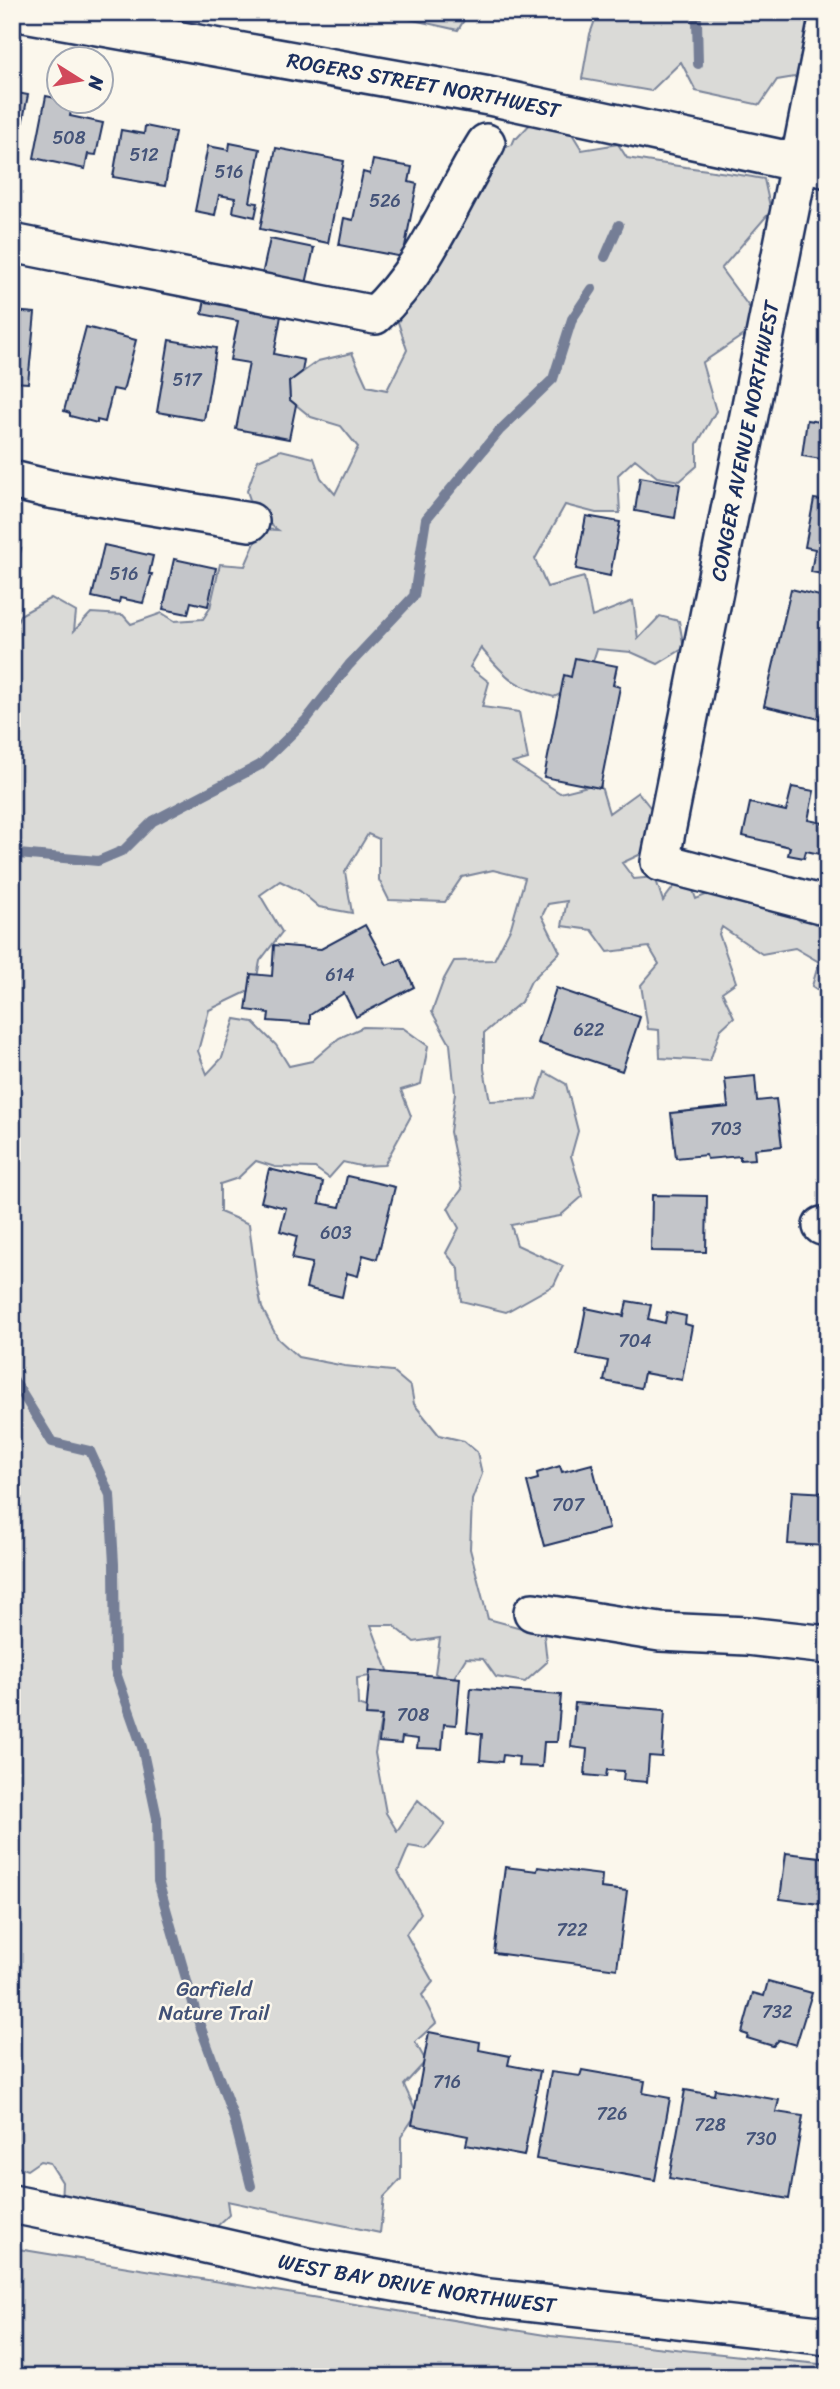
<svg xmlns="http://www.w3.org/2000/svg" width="840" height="2389" viewBox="0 0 840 2389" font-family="Sriracha,sans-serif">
<rect width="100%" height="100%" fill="#fbf7ec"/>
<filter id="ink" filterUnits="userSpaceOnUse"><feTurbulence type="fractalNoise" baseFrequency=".0143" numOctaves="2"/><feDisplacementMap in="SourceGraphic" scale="14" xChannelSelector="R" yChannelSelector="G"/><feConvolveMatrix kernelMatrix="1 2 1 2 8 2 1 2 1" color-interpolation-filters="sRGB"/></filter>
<g filter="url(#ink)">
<g fill="#dadad7" stroke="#7a849a" stroke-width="2">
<polygon points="401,12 469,12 458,30 404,18"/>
<polygon points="598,12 808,12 806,17 815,27 807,75 777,80 760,105 696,91 681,62 651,91 582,79 590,34"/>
<path d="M558,111L582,150L618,144L627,158C673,166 719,171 764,179L771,211L721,269L761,323L702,363L716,411L697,444V466L680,481L657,477L635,459L618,475L620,513H596L565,505L535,559L547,587L584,577L592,617L633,601L638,639L660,616L679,621L684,648L658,664L631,652L597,649L586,682L554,697C515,687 507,679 481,648L470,667L489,682L482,707L519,712L528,759L513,763L560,793L600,783L609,813L638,792L657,816L656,847L622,863L634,879L655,877L663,901L678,881L690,882L696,899L723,888L780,906L800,921L820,915L828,920V997L812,986L819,962L795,948L762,954L722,927L719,934L736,982L722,992L734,1017L720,1030L710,1061L660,1058L659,1030L648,1029L641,985L659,964L649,947L608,952L592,930L562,926L567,901L548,904L542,916L560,952L531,981L521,1002L484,1033V1069L490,1101L536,1099L545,1072L566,1084L578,1131L571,1156L583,1196L560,1216L511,1225L517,1245L563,1266L554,1285L506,1312L461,1301L459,1269L446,1253L459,1228L448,1208L462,1189L450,1132L455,1093L450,1044L432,1012L444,979L454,961L494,960L511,927L525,878L493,870L462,877L445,902L389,900L379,880V839L368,834L345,872L352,913L319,907L300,891L280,881L260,895L282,932L260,961L255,988L209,1010L198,1051L207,1074L222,1058L235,1019L253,1022L276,1045L289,1066L312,1061L339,1038L363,1027L403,1028L428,1046L421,1084L401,1090L411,1116L384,1165L360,1166L343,1162L329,1178L315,1168L275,1167L256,1161L238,1178L220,1184V1212L249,1224L256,1279L262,1308L278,1339L298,1357L345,1366L392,1371L411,1387L414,1404L439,1435L464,1441L477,1452L482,1474L472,1500L470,1549L488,1619L544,1634L547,1662L525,1682L496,1677L483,1659L466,1658L450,1684L435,1673L440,1638L414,1642L393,1625H371L389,1673L357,1678L358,1705L382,1714L375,1753L386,1813L397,1831L418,1800L445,1824L426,1849L409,1846L398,1872L421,1913L406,1934L433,1982L422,1995L436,2023L415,2042L426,2061L404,2085L417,2113L401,2137V2179L384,2197L380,2233L227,2201L229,2215L210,2233L61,2203L62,2182L50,2163L40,2161L27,2170L12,2165V636L20,615L51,598L76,612L74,631L91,613L123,615L131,624L162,613L175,621L203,619L210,608L220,564L245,566L261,529L278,530L255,514L247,491L258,460L281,450L314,458L321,478L335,494L358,447L341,426L311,417L290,400L289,382L318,361L352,353L367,386L387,390L407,350L398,322L413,294L421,217L475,155L512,145L515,138H517L533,121Z"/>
<polygon points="12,2248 551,2336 828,2365 828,2377 12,2377"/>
</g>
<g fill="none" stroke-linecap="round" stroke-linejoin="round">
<g stroke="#747e96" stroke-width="10">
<polyline points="692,12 697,20 698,64"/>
<polyline points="605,257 619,225"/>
<polyline points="12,856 18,854 98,861 124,850 153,821 260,765 306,720 349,665 414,596 426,519 499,431 553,379 572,319 592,289"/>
<polyline points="12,1377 52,1442 90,1451 110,1495 114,1564 115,1670 142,1747 157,1818 158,1881 198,2020 234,2119 251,2186"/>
</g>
</g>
<g fill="#c3c5c9" stroke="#1b2f5e" stroke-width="2">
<polygon points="12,92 28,95 12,175"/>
<polygon points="46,96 60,99 60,102 73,102 70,116 103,123 96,155 88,154 85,169 34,158"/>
<polygon points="145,126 175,132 165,186 113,177 121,130 144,134"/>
<polygon points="230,143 260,149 250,202 258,203 255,217 233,212 235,198 219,195 215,215 195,211 208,146 229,150"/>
<polygon points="276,148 344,161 328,243 260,229"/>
<polygon points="373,160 412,167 409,182 417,184 403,257 339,245 344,218 353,220 363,172 370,174"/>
<polygon points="270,239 314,248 306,284 262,275"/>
<polygon points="207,290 267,307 266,313 281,316 274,354 304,360 302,372 289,382 290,400 296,405 289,439 236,429 249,363 230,360 238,321 202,314"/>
<polygon points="12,311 35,313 28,383 12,382"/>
<polygon points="86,327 136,340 123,391 113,389 105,422 97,420 97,423 70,416 70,413 64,411"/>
<polygon points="169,340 216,348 204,420 157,412"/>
<polygon points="807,420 828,423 828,460 802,456"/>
<polygon points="640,477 680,484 675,518 635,511"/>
<polygon points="814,499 828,501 828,575 811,572 815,549 805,547"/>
<polygon points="586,516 620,522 610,576 576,569"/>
<polygon points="104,545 153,556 149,574 152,574 143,603 120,598 119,603 92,597"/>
<polygon points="12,547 21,548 14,584 12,583"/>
<polygon points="174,559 216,568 208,606 191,602 188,614 163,609"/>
<polygon points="791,589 828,598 828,688 820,719 764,706"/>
<polygon points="575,658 617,666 613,685 620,687 600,788 544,777 564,675 571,677"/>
<polygon points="792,787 814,791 808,820 828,824 828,863 822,862 824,855 806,851 804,858 788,855 790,847 743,836 750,803 786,811"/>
<polygon points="365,925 387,965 401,959 414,987 356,1017 344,993 310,1015 310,1024 268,1021 269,1013 246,1010 251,974 272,976 274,945 321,949"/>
<polygon points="556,988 640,1017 622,1071 538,1043"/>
<polygon points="755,1076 757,1101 776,1099 782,1146 754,1149 755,1159 740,1160 740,1156 707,1159 706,1155 676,1158 671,1113 728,1107 725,1079"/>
<polygon points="269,1169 323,1182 319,1203 340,1207 347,1176 395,1187 377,1259 363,1255 358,1276 347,1273 342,1297 306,1288 312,1263 292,1259 297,1236 280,1231 286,1208 261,1202"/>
<polygon points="652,1195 707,1196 706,1252 651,1251"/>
<polygon points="627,1301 651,1305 648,1319 665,1323 667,1312 686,1316 685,1324 692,1326 682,1380 644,1373 641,1388 604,1381 608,1361 577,1355 586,1308 624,1316"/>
<polygon points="592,1464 609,1529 544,1546 527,1482 538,1479 537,1473 560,1466 562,1472"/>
<polygon points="792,1491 828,1493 828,1546 788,1544"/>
<polygon points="370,1670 460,1678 456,1725 444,1724 442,1749 417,1748 418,1739 402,1737 401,1744 379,1742 382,1716 366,1715"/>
<polygon points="471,1688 561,1695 557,1742 544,1742 542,1767 518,1766 519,1757 503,1755 502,1762 480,1760 482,1734 467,1732"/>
<polygon points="575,1703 665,1710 662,1757 649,1756 647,1782 623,1780 624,1771 607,1770 606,1777 585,1775 587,1749 571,1747"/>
<polygon points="786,1853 828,1858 828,1905 780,1899"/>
<polygon points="505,1867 537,1871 538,1867 602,1875 601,1888 627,1891 617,1969 494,1953"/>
<polygon points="768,1981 812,1993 796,2045 779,2040 773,2046 747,2038 748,2035 742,2033 753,1993 764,1996"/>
<polygon points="429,2032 480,2042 479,2050 510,2056 508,2065 540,2071 524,2156 466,2145 468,2136 412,2125"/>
<polygon points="582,2070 645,2081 643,2093 670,2098 655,2180 536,2159 551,2072 580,2076"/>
<polygon points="715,2089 779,2100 776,2112 803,2116 789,2199 669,2178 685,2090 714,2095"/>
</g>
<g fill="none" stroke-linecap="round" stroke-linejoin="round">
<defs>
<g id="minor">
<path id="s1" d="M19,12L489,96L828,169"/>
<polyline points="828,19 660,862 828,906"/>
<path d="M12,243L375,315C428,266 449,202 486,143"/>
<polyline points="12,480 49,489 250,522"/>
<polyline points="822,1226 828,1227"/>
<polyline points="533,1612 660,1632 747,1636 828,1645"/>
<path id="s2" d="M12,2204L166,2235L307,2267L481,2297L828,2336"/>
</g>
</defs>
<use href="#minor" stroke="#1b2f5e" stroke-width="42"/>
<use href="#minor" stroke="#fbf7ec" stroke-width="37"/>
</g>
</g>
<g text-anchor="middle" stroke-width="5" stroke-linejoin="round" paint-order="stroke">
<g font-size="18" fill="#455479">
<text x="69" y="144">508</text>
<text x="144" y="161">512</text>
<text x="229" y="178">516</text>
<text x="385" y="207">526</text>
<text x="187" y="386">517</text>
<text x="124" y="580">516</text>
<text x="340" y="981">614</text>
<text x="589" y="1036">622</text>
<text x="726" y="1135">703</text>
<text x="336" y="1239">603</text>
<text x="635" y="1347">704</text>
<text x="568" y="1511">707</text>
<text x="413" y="1721">708</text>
<text x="572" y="1936">722</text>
<text x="777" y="2018">732</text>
<text x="447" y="2088">716</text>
<text x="612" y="2120">726</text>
<text x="710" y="2131">728</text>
<text x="761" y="2145">730</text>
</g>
<g font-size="21" fill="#1b2f5e" stroke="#fbf7ec">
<text dy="7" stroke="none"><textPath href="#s1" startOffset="411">ROGERS STREET NORTHWEST</textPath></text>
<text transform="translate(745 441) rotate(-79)" y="7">CONGER AVENUE NORTHWEST</text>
<text dy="7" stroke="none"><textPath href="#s2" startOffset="413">WEST BAY DRIVE NORTHWEST</textPath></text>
</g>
<g font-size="21" fill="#415176" stroke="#fbf7ec">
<text x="214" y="1996">Garfield<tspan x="214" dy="24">Nature Trail</tspan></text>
</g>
</g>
<rect width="840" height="2389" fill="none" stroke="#fbf7ec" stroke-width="42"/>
<rect x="21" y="21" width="798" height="2347" fill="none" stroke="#1b2f5e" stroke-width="2.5" filter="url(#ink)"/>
<g transform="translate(80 80) rotate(101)"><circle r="33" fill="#fbf7ec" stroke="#a1a7b3" stroke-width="2"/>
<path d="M0-5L12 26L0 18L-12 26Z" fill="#d1495b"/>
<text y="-10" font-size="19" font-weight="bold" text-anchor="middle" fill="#1b2f5e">N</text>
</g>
</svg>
